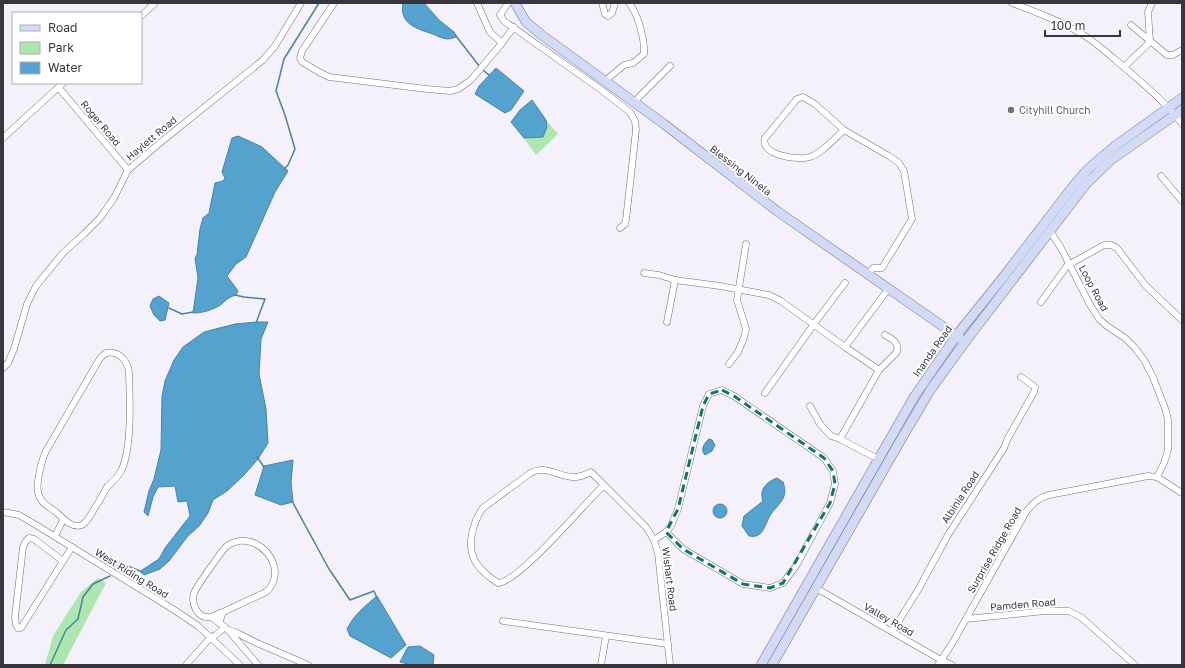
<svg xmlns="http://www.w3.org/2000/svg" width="1185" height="668" viewBox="0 0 1185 668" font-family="'Golos Text',sans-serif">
<rect width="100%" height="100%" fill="#f4f1fb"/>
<g fill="#ade7af">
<polygon points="546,120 558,134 536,155 524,138 543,137 547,127"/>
<polygon points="98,578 106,583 63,665 45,665 53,636 81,592"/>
</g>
<g fill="#54a2ce" stroke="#4c81a3">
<path d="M403,3H424L439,20L454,32L457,37C454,37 452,39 448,39C443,39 437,36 433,34C417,29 399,24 403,3Z"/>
<polygon points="496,68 524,91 511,110 505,113 475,94 479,86"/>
<polygon points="532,100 546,120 547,127 543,137 524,138 511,122 520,110"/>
<path d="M238,136L262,147L288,171L275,192L246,257L236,264L227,276L238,291L236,295C226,298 226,301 219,306C211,310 203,313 193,313L198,278L195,258L197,255L200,229L203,218L209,213L215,183L223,181L225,178L222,172L232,138Z"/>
<polygon points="159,296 169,303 165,320 160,321 154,315 150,306 153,299"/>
<polygon points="257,322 268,322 261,339 259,374 266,409 268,443 258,459 243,476 227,491 213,500 208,513 200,525 187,537 169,561 160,569 144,575 141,572 142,570 159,559 165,548 190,516 187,501 178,502 175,486 158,487 153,497 148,516 144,512 149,491 154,479 161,450 162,396 165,381 174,360 183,347 204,332 235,324"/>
<path d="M709,439L712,440L715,445L712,451L705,455C700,450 704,443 709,439Z"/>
<polygon points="293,460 291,482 293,502 281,505 255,495 264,466"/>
<path d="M777,478L783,482C789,498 779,503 771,514C765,523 764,539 749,536L742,526L744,516L763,501C759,490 766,482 777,478Z"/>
<circle cx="720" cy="511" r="7"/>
<path d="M377,596L406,645L391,658L350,636L347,629C354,615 365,606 377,596Z"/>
<polygon points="420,646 434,655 433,665 412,665 400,662 408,647"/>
</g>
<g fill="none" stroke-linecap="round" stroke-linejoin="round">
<g stroke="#4c81a3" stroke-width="1.5">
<polyline points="456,36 480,67"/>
<polyline points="483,70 489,75"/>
<polyline points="284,169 288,165 295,149 285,115 276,91 284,59 319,3"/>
<polyline points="235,295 244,297 265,299 256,323"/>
<polyline points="169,308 182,314 193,312"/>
<polyline points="257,457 264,467"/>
<polyline points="292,501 329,569 350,600 374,591 377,598"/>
<polyline points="113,570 119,562 142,572"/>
<polyline points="50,665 66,630 78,619 83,597 93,584 110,576"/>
</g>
<defs>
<g id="street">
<polyline points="334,3 302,51 300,58 302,62 319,72 329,77 427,89 450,91 458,89 471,80 502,43 490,32 477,3"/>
<polyline points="508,3 500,15 504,21 600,89 630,112 635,121 636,130 626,220 625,224 620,228"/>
<polyline points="602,3 605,14 608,16 612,13 615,3"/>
<path d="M1012,3C1036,12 1060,21 1082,34C1100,45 1116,61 1132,74C1150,90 1168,105 1182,124"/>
<polyline points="141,16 155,3"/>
<polyline points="1131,25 1167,55 1173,55 1182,50"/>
<polyline points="502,43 514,27"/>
<polyline points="1124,67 1150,42 1148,12 1152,3"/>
<path d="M605,81L624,65L633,63L644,54C645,41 638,13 629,3"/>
<polyline points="59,88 128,170"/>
<polyline points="634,102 670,66"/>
<path d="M844,130C834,139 822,153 810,157C799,161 759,155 765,138L797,99L803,97L815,104L844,130L889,156L899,163L904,171L912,219L882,268H873L868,274"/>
<polyline points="3,138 63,83"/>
<polyline points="1161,176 1182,201"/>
<polyline points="1050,231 1061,248 1089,303 1099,319 1107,326 1125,338 1135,348 1144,360 1153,377 1166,411 1168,420 1168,450 1164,463 1157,477"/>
<polyline points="1070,264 1104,245 1111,245 1117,248 1146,286 1182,320"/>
<polyline points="644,273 659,275 675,280 720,286 769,295 781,301 845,347 879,370"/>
<polyline points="1041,302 1069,263"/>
<polyline points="667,322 675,280"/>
<polyline points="845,347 889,288"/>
<path d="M106,353C119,350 129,362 129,374C130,399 132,450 121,471C118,477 112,482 107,487C104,492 101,498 98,503C93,510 89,521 82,525C71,529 62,517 56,512C48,506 40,503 38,492C36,483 42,459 46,451L96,365L101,357Z"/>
<polyline points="729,364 738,352 744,338 746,329 737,300 746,244"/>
<polyline points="3,368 8,363 14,349 27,304 36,286 63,253 84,234 100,218 114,198 128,170 161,142 263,60 275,46 301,3"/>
<polyline points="765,393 814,324 845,283"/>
<polyline points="810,406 820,424 831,436 840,439 878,459"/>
<path d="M840,439L879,370L897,352C899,342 892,339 885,335"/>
<path d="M604,485C585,503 519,582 498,583C479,571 467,557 472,534C474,524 477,516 483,508L529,474C544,464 557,476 572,477C579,478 585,475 591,472L646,527L654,540L658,553L670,665"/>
<polyline points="3,512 19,515 36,525 176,611 198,626 240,665"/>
<polyline points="55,536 63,520"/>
<polyline points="654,540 666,532 671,526 678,509 703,406 709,394 722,390 734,396 824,458 833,471 835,484 830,503 796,566 783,583 770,588 743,584 683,549 666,532"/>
<polyline points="63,561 34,539 29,538 26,541 23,547 15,617 16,625 18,628 21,628 72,547"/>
<polyline points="816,588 941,660 952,665"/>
<polyline points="966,619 1045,611 1069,611 1082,618 1135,665"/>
<polyline points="503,621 668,644"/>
<path d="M219,623L223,612L266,592C292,569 256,526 227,546C222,550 197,586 194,593C191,604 197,619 211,617C215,616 219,613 223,612"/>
<polyline points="228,630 235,632 257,643 308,665"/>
<polyline points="228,630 258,665"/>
<polyline points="892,632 918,590 948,535 1004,448 1008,438 1034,392 1035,387 1021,377"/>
<polyline points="186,665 210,638 216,635 225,627 211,617"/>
<polyline points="601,665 606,636"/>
<path d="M938,665L953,642L1026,512C1033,503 1038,498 1049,495L1148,476L1157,477L1182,493"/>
</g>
<g id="secondary">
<polyline points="515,3 526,22 543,36 664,124 777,211 961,339"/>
<polyline points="761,665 914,397 956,336 1001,280 1074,185 1088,169 1115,146 1182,98"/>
<polyline points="772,665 903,436 931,389 965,342 1086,184 1111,160 1182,110"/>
</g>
</defs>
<use href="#street" stroke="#746c82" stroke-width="7"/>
<use href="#secondary" stroke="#746c82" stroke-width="10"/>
<use href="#street" stroke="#fff" stroke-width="6"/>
<use href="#secondary" stroke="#d2dbf6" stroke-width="9"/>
</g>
<path fill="none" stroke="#0f766e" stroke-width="3" stroke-dasharray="8 5" stroke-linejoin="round" d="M722,390L734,396L824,458L833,471L835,484L830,503L783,583L770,588L743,584L683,549L666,532L678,509L703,406L709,394Z"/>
<circle fill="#6b7280" stroke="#fff" stroke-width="1.5" cx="1011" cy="110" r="4"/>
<g text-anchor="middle" stroke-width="4" stroke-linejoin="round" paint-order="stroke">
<g font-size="10" fill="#5b616d" stroke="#fff" text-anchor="start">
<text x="1019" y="114">Cityhill Church</text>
</g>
<g font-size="10" fill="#38353e" stroke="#fff">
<text transform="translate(101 123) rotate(50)" y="4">Roger Road</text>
<text transform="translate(151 138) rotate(-40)" y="4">Haylett Road</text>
<text transform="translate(741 170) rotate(38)" y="4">Blessing Ninela</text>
<text transform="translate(1094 288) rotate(62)" y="4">Loop Road</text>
<text transform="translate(932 351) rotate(-55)" y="4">Inanda Road</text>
<text transform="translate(960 497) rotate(-57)" y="4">Albinia Road</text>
<text transform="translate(994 550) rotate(-60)" y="4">Surprise Ridge Road</text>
<text transform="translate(132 573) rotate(32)" y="4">West Riding Road</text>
<text transform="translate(670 579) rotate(83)" y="4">Wishart Road</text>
<text transform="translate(1023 604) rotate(-5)" y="4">Pamden Road</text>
<text transform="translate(889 619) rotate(30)" y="4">Valley Road</text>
</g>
</g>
<rect width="1185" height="668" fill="none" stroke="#38353e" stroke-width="8"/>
<rect x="12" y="12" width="130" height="72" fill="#ffffff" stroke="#afaeb2"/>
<rect x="20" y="25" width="20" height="6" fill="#d2dbf6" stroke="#afaeb2"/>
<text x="48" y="32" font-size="12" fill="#38353e">Road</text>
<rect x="20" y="42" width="20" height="12" fill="#ade7af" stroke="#afaeb2"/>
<text x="48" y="52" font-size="12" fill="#38353e">Park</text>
<rect x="20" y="62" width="20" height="12" fill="#54a2ce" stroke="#afaeb2"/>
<text x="48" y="72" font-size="12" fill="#38353e">Water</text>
<path d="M1045 30v6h75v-6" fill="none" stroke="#38353e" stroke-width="2"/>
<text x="1051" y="30" font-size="12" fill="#38353e" stroke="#ffffff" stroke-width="3" paint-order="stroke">100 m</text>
</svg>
